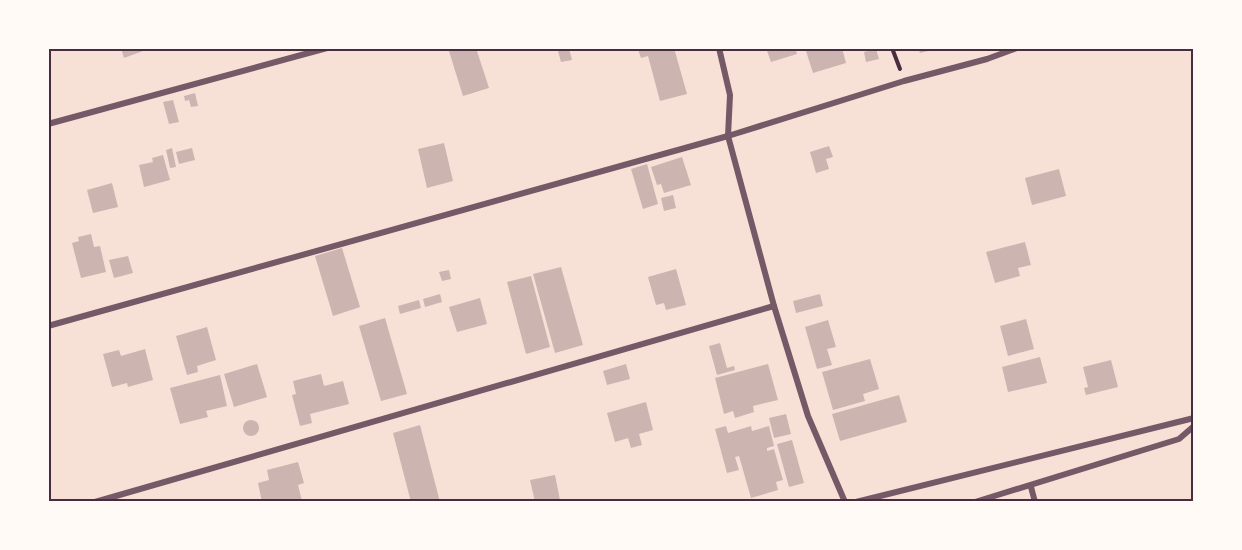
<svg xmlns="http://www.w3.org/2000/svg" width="1242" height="550" viewBox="0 0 1242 550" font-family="Quicksand,sans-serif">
<rect width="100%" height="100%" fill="#f7e1d7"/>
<g fill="#ccb4b1">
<polygon points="121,48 151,48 124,58"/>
<polygon points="448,48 476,48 489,88 463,96"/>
<polygon points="569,48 572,60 561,62 558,51"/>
<polygon points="674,48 687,94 660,101 648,56 641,58 638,49"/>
<polygon points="766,48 795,48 797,54 771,62"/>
<polygon points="805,48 842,48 846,63 813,73"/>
<polygon points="918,48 937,48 937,49 920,53"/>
<polygon points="876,49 879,59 866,62 864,52"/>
<polygon points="195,93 198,106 191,107 189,100 185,101 184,96"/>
<polygon points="173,100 179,122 169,124 163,102"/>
<polygon points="444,143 453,181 427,188 418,149"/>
<polygon points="829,146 833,157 826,159 829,169 816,173 810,152"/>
<polygon points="172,148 176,167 170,168 166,150"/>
<polygon points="192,148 195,160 179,164 176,152"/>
<polygon points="163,155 170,180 144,187 139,165 153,162 152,158"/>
<polygon points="682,157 691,185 664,193 661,184 657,185 651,167"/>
<polygon points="647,164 658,204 643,209 631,169"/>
<polygon points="1059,169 1066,196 1032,205 1025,178"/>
<polygon points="112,183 118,207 93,213 87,190"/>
<polygon points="673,195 676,208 664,211 661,198"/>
<polygon points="91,234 94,247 100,246 106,272 81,278 72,243 79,241 78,237"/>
<polygon points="1025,242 1031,265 1018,268 1020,276 995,283 986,252"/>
<polygon points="342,248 360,307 333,316 315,256"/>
<polygon points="128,256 133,273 114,278 109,260"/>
<polygon points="561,267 583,345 555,353 533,274"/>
<polygon points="676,269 686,305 666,310 664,303 656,305 648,277"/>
<polygon points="449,270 451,279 442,281 439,272"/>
<polygon points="531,276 550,347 526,354 507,282"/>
<polygon points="440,294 442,302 425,307 423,299"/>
<polygon points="820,294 823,306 796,313 793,301"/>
<polygon points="480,298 487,324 457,332 449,307"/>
<polygon points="419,300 421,308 400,314 398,306"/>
<polygon points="385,318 407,394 381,401 359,326"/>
<polygon points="1026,319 1034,349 1008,356 1000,326"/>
<polygon points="828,320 836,347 827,349 832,365 817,369 805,327"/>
<polygon points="207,327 216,360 197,366 198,372 187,375 176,336"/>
<polygon points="720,343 727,368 734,366 735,370 717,375 709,346"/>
<polygon points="145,349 153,380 128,387 127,383 112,387 103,354 119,350 121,356"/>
<polygon points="1040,357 1047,383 1008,392 1002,367"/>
<polygon points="870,359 879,389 863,394 865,401 833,410 822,372"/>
<polygon points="1111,360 1118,387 1086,395 1084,388 1088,387 1083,367"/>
<polygon points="257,364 267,397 234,407 224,374"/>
<polygon points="626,364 630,379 607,385 603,371"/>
<polygon points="768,364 778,400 753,406 754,412 735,418 733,411 724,414 715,378"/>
<polygon points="321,374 324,386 343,381 349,404 310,414 312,423 300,426 292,395 296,394 293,381"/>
<polygon points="220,375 227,406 206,411 208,417 180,424 170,388"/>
<polygon points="899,395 907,422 840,441 832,414"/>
<polygon points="646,402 653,430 639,434 642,445 631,448 628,438 615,442 607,413"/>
<polygon points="786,414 791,434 774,438 769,418"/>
<circle cx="251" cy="428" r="8"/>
<polygon points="420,425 440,502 411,502 393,433"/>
<polygon points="726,426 728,433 751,426 752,431 769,426 774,446 767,448 767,451 774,449 783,480 776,482 778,490 751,498 739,456 735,457 739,470 727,473 715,429"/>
<polygon points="792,440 804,483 789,487 777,444"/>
<polygon points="298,462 304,483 298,485 302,501 262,502 258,483 269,480 267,470"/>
<polygon points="555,475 560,500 535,502 530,480"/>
</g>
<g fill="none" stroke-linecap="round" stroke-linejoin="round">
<polyline stroke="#4a2c40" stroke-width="4" points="892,48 900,69"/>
<g stroke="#755966" stroke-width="6">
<polyline points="719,48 730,95 728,136 774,306 808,416 845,502"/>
<polyline points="48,124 327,48"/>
<polyline points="48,326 728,136 904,81 987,59 1017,48"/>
<polyline points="1031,487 1035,502"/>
<polyline points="95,502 774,306"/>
<polyline points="856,502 1194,418"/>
<polyline points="975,502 1179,439 1194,426"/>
</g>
</g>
<rect width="1242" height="550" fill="none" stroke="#fffaf5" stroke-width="99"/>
<rect x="50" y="50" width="1142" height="450" fill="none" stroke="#4a2c40" stroke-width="2"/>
</svg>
